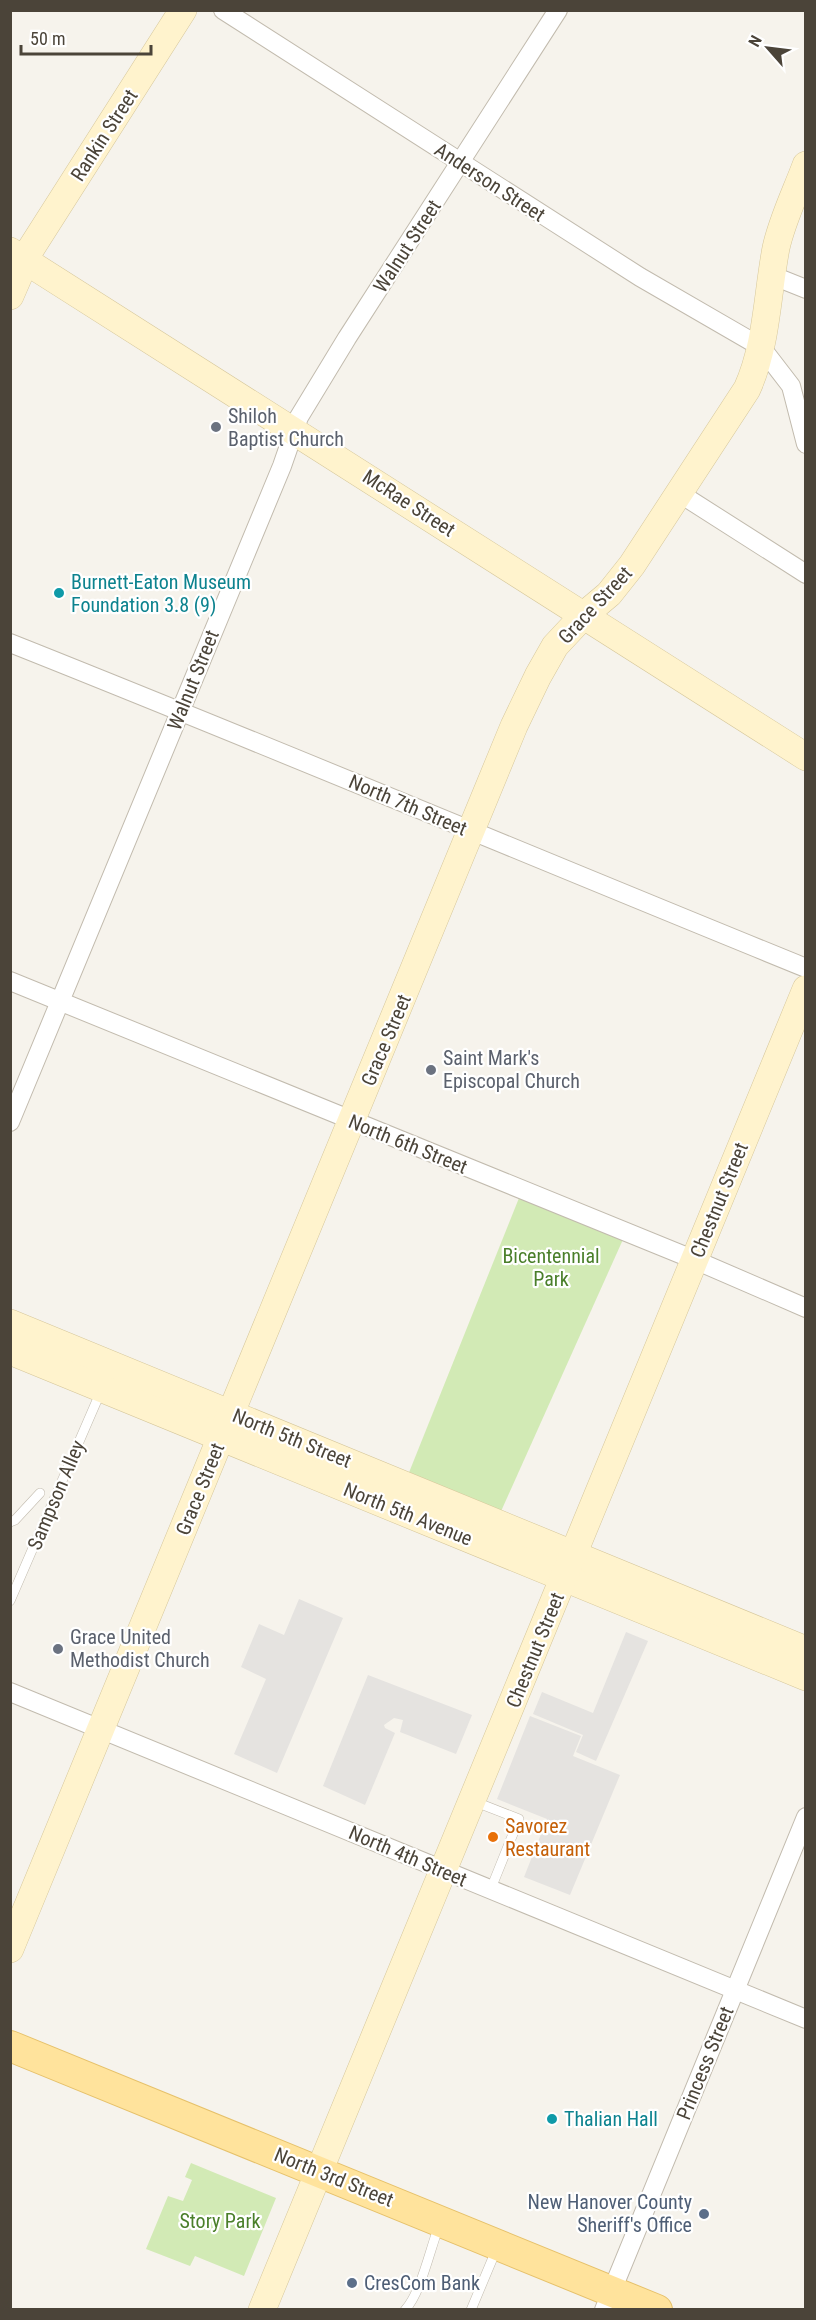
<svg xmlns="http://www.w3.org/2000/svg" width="816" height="2320" viewBox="0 0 816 2320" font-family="'Roboto Condensed',sans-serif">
<rect width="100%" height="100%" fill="#f6f3ec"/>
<g fill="#d2eab5">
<polygon points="521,1193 625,1235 498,1518 406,1480"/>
<polygon points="191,2163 276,2198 244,2276 195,2256 190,2266 146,2249 168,2196 183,2201 192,2180 185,2177"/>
</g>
<g fill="#e5e3e0">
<polygon points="299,1599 343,1618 277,1773 234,1754 266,1679 241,1667 259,1624 284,1635"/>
<polygon points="626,1632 648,1641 596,1761 576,1752 583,1735 533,1714 542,1692 593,1713"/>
<polygon points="368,1675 472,1715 456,1754 400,1732 403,1720 394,1718 384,1725 385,1728 395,1733 365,1805 323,1786"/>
<polygon points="530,1716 581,1736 573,1756 620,1775 570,1895 524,1877 547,1819 497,1799"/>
</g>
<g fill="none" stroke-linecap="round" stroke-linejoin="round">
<defs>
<g id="lane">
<polyline points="10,1522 15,1520 40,1493"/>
<polyline points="10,1601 101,1391"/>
<polyline points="473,1801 519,1819 490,1891"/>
<path d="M405,2310C421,2293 430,2249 439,2226"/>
<polyline points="471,2310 497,2248"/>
</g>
<g id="street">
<polyline points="223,10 640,277 761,347 791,386 806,444"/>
<polyline points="771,275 806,289"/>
<polyline points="679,493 806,574"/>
<path d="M10,643C277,749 540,860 806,968"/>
<polyline points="10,981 695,1260 806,1308"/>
<polyline points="10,1122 282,466 299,417 347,338 558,10"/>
<polyline points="10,1692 806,2019"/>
<polyline points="604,2310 806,1817"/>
</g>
<g id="secondary">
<polyline points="10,251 806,757"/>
<polyline points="10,296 30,250 183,10"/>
<polyline points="10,1323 806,1650"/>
<polyline points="10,1351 806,1677"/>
<path d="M10,1949L514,726L538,676L555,646L584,615L609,594L632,565L747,389C767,345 767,295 776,248C782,220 796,192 806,165"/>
<polyline points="262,2310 806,989"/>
</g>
<polyline id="primary" points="10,2046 657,2310"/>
</defs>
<use href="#lane" stroke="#c2bbae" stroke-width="10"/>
<use href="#street" stroke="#c2bbae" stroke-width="20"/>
<use href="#secondary" stroke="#d6c79b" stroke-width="28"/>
<use href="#primary" stroke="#e6c16a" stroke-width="32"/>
<use href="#lane" stroke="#fff" stroke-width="9"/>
<use href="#street" stroke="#fff" stroke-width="18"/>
<use href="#secondary" stroke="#fff3cd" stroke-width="27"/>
<use href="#primary" stroke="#ffe39c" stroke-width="30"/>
</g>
<g fill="#6b7280" stroke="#fff" stroke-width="2">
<circle cx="216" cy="427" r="6"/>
<circle cx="431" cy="1070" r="6"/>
<circle cx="58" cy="1649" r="6"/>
</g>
<g fill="#0f9aa8" stroke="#fff" stroke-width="2">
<circle cx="59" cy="593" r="6"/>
<circle cx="552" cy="2119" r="6"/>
</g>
<circle fill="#e8710a" stroke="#fff" stroke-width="2" cx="493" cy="1837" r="6"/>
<g fill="#5c6f8a" stroke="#fff" stroke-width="2">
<circle cx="704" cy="2214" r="6"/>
<circle cx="352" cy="2283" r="6"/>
</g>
<g text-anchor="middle" stroke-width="4.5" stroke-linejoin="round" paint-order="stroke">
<g font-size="20" fill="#4b4439" stroke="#fff">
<text transform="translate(104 135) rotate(-57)" y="7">Rankin Street</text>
<text transform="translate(490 182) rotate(33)" y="7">Anderson Street</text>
<text transform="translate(407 246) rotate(-57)" y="7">Walnut Street</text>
<text transform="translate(409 503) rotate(33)" y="7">McRae Street</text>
<text transform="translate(595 605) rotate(-47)" y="7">Grace Street</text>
<text transform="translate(193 680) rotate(-68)" y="7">Walnut Street</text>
<text transform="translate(408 805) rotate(23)" y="7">North 7th Street</text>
<text transform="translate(386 1040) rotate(-67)" y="7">Grace Street</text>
<text transform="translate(408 1144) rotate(22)" y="7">North 6th Street</text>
<text transform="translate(719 1200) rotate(-68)" y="7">Chestnut Street</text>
<text transform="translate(292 1438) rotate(22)" y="7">North 5th Street</text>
<text transform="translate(200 1489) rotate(-68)" y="7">Grace Street</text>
<text transform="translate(56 1495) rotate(-67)" y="7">Sampson Alley</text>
<text transform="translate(408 1514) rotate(22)" y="7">North 5th Avenue</text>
<text transform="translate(535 1650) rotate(-68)" y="7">Chestnut Street</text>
<text transform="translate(408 1856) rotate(23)" y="7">North 4th Street</text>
<text transform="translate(705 2063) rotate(-68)" y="7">Princess Street</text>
<text transform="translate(334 2177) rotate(22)" y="7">North 3rd Street</text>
</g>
<g font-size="20" fill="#5b616d" stroke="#fff" text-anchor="start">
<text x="228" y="423">Shiloh<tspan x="228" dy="23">Baptist Church</tspan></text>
<text x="443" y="1065">Saint Mark's<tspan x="443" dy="23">Episcopal Church</tspan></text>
<text x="70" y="1644">Grace United<tspan x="70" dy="23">Methodist Church</tspan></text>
</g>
<g font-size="20" fill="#0d838f" stroke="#fff" text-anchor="start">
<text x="71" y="589">Burnett-Eaton Museum<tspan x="71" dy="23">Foundation 3.8 (9)</tspan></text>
<text x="564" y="2126">Thalian Hall</text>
</g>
<g font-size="20" fill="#4a7f2a" stroke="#fff">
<text x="551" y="1263">Bicentennial<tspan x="551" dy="23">Park</tspan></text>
<text x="220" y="2228">Story Park</text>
</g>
<g font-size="20" fill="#c56008" stroke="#fff" text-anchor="start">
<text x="505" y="1833">Savorez<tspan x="505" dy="23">Restaurant</tspan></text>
</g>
<g font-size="20" fill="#4e5e75" stroke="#fff" text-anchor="end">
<text x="692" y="2209">New Hanover County<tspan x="692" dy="23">Sheriff's Office</tspan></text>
<text x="364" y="2290" text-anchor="start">CresCom Bank</text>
</g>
</g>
<rect width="816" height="2320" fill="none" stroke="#4b4439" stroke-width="24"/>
<g transform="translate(768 48) rotate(298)" stroke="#ffffff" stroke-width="4.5" paint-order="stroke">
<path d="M0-4.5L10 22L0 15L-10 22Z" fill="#4b4439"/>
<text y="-9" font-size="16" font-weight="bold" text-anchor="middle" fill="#4b4439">N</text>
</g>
<path d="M21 45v9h130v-9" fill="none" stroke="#4b4439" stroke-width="3"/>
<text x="30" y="45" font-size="18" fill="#4b4439" stroke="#ffffff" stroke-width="4.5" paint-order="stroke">50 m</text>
</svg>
